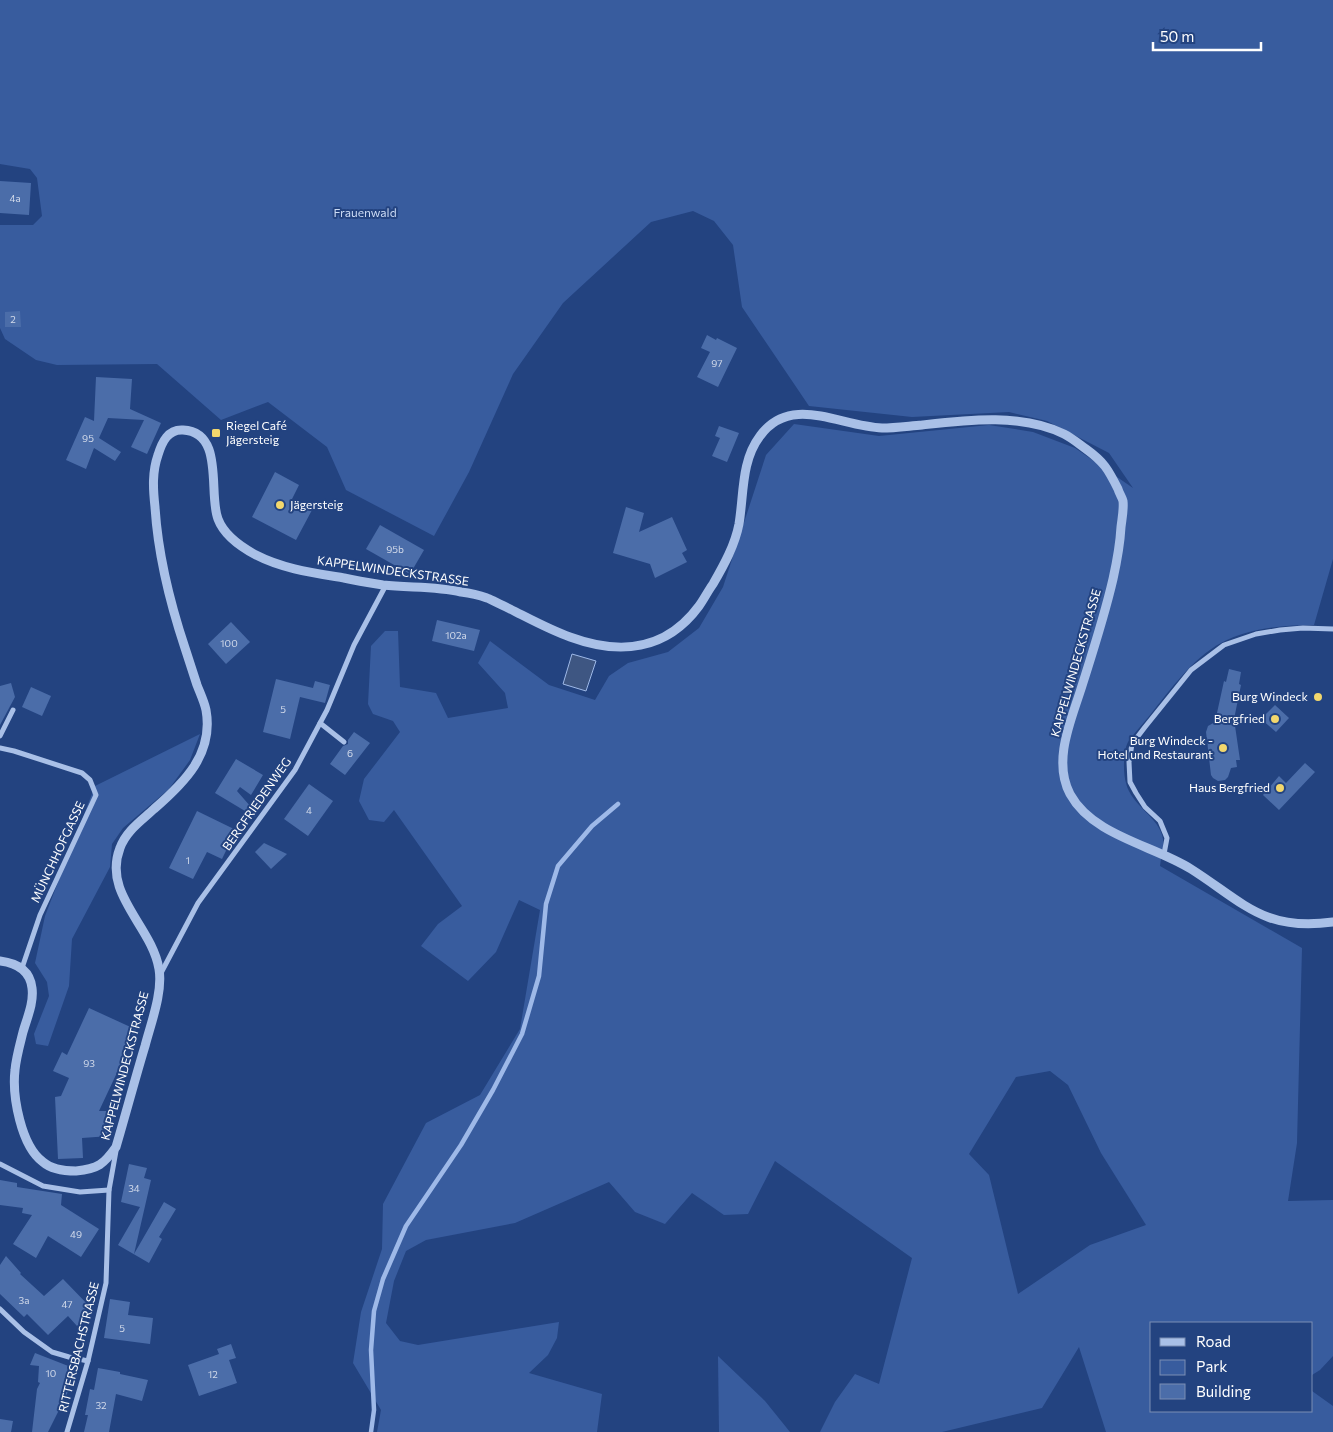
<svg xmlns="http://www.w3.org/2000/svg" width="1333" height="1432" viewBox="0 0 1333 1432" font-family="Commissioner,sans-serif">
<rect width="100%" height="100%" fill="#234380"/>
<g fill="#385c9e" fill-rule="evenodd">
<path d="M0,0H1333V559L1314,625C1284,625 1249,628 1221,643C1194,657 1169,691 1150,715C1143,724 1134,733 1128,742C1123,751 1123,774 1126,783C1131,806 1160,817 1163,839C1164,847 1161,857 1160,866L1302,948L1297,1143L1288,1201L1333,1200V1356L1320,1370L1312,1375V1323H1152V1411H1312V1391L1333,1406V1432H1106L1079,1347L1042,1408L942,1432H820L835,1402L855,1374L879,1384L912,1258L775,1161L748,1214L724,1215L692,1193L665,1224L635,1212L609,1182L515,1223L426,1240L406,1251L394,1281L386,1323L400,1341L418,1345L559,1322L557,1338L548,1355L529,1373L602,1394L597,1432H377L381,1410L353,1363L361,1312L382,1249L383,1204L426,1123L480,1095L520,1029L540,910L519,900L496,952L468,981L421,946L438,924L462,906L394,810L384,822L369,820L359,801L364,779L400,732L393,721L373,714L368,704L371,646L385,631H398L400,687L436,693L448,718L508,708L505,693L478,663L490,641L549,685L595,700L609,676L628,663L668,652L699,628L723,587L766,455L794,424L879,436L989,425L1033,432L1075,448L1133,488L1109,453L1047,421L1009,412L912,417L809,406L742,307L733,245L714,221L693,211L651,222L563,303L513,374L469,472L434,536L346,490L327,447L268,402L221,420L157,364L57,365L36,360L5,339L0,328V225H33L42,216L37,178L30,169L0,164ZM1050,1071L1068,1085L1101,1153L1146,1225L1090,1245L1018,1294L989,1175L969,1154L1016,1077Z"/>
<polygon points="200,734 190,760 169,789 123,828 112,844 110,867 72,939 69,986 48,1046 36,1044 34,1034 49,996 47,982 35,963 45,916 95,786"/>
<polygon points="718,1356 765,1401 790,1432 719,1432"/>
</g>
<polygon fill="#3e5682" stroke="#9eb9e8" points="572,654 596,661 586,691 563,684"/>
<g fill="none" stroke-linecap="round" stroke-linejoin="round">
<polyline stroke="#9eb9e8" stroke-width="4.5" points="371,1432 374,1410 371,1350 374,1311 383,1279 406,1226 461,1145 493,1090 522,1034 539,976 546,904 558,866 592,826 618,804"/>
</g>
<g fill="#4b6da9">
<polygon points="0,181 31,183 29,215 0,213"/>
<polygon points="20,311 21,327 5,327 5,312"/>
<polygon points="707,335 716,340 717,338 737,348 718,387 697,377 710,352 701,348"/>
<polygon points="96,377 132,379 130,409 161,423 147,454 131,447 144,420 108,418 99,438 121,452 115,461 94,448 86,469 66,460 85,417 94,421"/>
<polygon points="719,426 739,433 727,462 712,456 720,438 715,436"/>
<polygon points="275,472 299,485 292,499 312,510 296,540 252,517"/>
<polygon points="626,507 644,513 639,532 672,517 687,550 682,553 687,562 655,578 650,564 613,553"/>
<polygon points="380,525 424,550 410,574 366,549"/>
<polygon points="437,620 480,630 474,651 432,641"/>
<polygon points="231,622 250,642 226,664 208,644"/>
<polygon points="1229,669 1241,672 1239,684 1241,685 1234,719 1240,760 1236,760 1237,767 1231,768 1228,777 1225,780 1218,781 1213,778 1211,775 1206,732 1208,726 1215,722 1224,681 1226,682"/>
<polygon points="276,679 313,688 315,681 330,685 325,703 300,697 290,739 263,732"/>
<polygon points="11,683 15,697 0,725 0,686"/>
<polygon points="31,687 51,696 42,716 22,707"/>
<polygon points="1275,705 1289,718 1276,732 1261,719"/>
<polygon points="354,732 370,743 345,775 330,764 343,746 348,744 348,740"/>
<polygon points="236,759 263,775 251,795 240,787 237,791 257,814 255,817 215,793"/>
<polygon points="1305,763 1315,772 1279,810 1263,795 1279,776 1286,783"/>
<polygon points="309,784 333,801 308,836 284,819"/>
<polygon points="197,811 236,830 222,859 207,852 193,879 169,868"/>
<polygon points="264,843 287,854 271,869 255,852"/>
<polygon points="89,1008 137,1030 99,1111 109,1111 110,1136 82,1138 83,1158 58,1159 55,1097 61,1096 69,1078 53,1071 62,1052 67,1055"/>
<polygon points="129,1164 147,1168 144,1178 151,1180 134,1254 164,1202 176,1209 159,1237 162,1239 149,1263 118,1245 140,1207 121,1202"/>
<polygon points="0,1180 17,1183 17,1187 62,1194 61,1205 99,1229 81,1257 48,1236 36,1258 13,1244 32,1215 22,1213 23,1208 0,1205"/>
<polygon points="6,1256 21,1273 20,1274 44,1296 63,1279 93,1310 77,1326 68,1316 48,1335 27,1314 24,1317 0,1294 0,1265"/>
<polygon points="110,1299 130,1302 128,1315 153,1318 150,1344 104,1338"/>
<polygon points="231,1344 236,1358 229,1360 237,1383 199,1396 188,1365 219,1354 217,1349"/>
<polygon points="35,1353 76,1369 67,1394 48,1432 32,1432 37,1389 40,1383 38,1382 39,1366 30,1365"/>
<polygon points="98,1368 120,1372 120,1374 148,1380 142,1401 116,1394 109,1432 84,1432 88,1415 85,1415 90,1389 94,1390"/>
<polygon points="0,1419 13,1421 11,1432 0,1432"/>
</g>
<g fill="none" stroke-linecap="round" stroke-linejoin="round">
<g stroke="#a9c0e7" stroke-width="5">
<polyline points="320,723 344,742"/>
<polyline points="0,736 13,710"/>
<polyline points="0,748 14,751 82,773 90,780 96,795 40,915 22,968"/>
<polyline points="1164,854 1167,838 1160,821 1145,807 1136,793 1130,782 1129,762 1132,744 1145,727 1191,670 1224,645 1256,634 1280,630 1303,628 1333,629"/>
<polyline points="161,973 198,903 295,770 327,710 354,645 386,585"/>
<polyline points="0,1164 43,1186 80,1192 109,1190"/>
<polyline points="0,1309 24,1332 52,1352 69,1357 88,1361"/>
<polyline points="67,1432 88,1361 106,1283 109,1190 116,1151"/>
</g>
<path stroke="#a9c0e7" stroke-width="9" d="M0,961C16,963 30,970 32,988C34,1003 27,1018 23,1032C20,1044 16,1058 15,1070C12,1096 21,1146 43,1162C51,1169 66,1171 76,1171C98,1169 104,1164 116,1147C126,1113 135,1079 145,1046C151,1023 163,992 159,969C152,926 102,894 120,848C126,831 141,821 154,809C184,783 214,754 206,710C204,701 200,693 197,685C193,673 189,660 185,648C170,603 158,555 155,507C153,489 152,472 158,455C162,442 168,429 183,430C225,432 208,494 218,519C224,535 241,547 256,555C283,569 314,573 344,578C357,581 370,583 383,585C409,588 436,586 461,592C470,593 479,595 487,598C490,599 508,608 510,609C530,619 550,630 570,637C619,655 666,651 699,606C704,599 708,591 713,584C724,565 735,545 739,524C744,494 741,461 760,436C791,393 841,427 882,428C895,428 909,426 922,425C966,420 1022,413 1064,434C1072,438 1079,444 1086,449C1104,462 1108,469 1118,489C1119,493 1122,497 1123,501C1124,509 1122,518 1121,527C1120,545 1117,561 1113,579C1104,618 1092,654 1080,692C1070,723 1053,762 1070,794C1093,836 1153,845 1191,869C1243,902 1264,932 1333,922"/>
</g>
<g fill="#f2d76d" stroke="#234380" stroke-width="2">
<rect x="211" y="428" width="10" height="10" rx="2.5"/>
<circle cx="280" cy="505" r="5"/>
<circle cx="1318" cy="697" r="5"/>
<circle cx="1275" cy="719" r="5"/>
<circle cx="1223" cy="748" r="5"/>
<circle cx="1280" cy="788" r="5"/>
</g>
<g text-anchor="middle" stroke-width="4" stroke-linejoin="round" paint-order="stroke">
<g font-size="10" fill="#d2daea">
<text x="15" y="202">4a</text>
<text x="13" y="323">2</text>
<text x="717" y="367">97</text>
<text x="88" y="442">95</text>
<text x="395" y="553">95b</text>
<text x="456" y="639">102a</text>
<text x="229" y="647">100</text>
<text x="283" y="713">5</text>
<text x="350" y="757">6</text>
<text x="309" y="814">4</text>
<text x="188" y="864">1</text>
<text x="89" y="1067">93</text>
<text x="134" y="1192">34</text>
<text x="76" y="1238">49</text>
<text x="24" y="1304">3a</text>
<text x="67" y="1308">47</text>
<text x="122" y="1332">5</text>
<text x="51" y="1377">10</text>
<text x="213" y="1378">12</text>
<text x="101" y="1409">32</text>
</g>
<g font-size="12" fill="#cddcf5" stroke="#234380">
<text x="365" y="217">Frauenwald</text>
</g>
<g font-size="12" fill="#fff" stroke="#234380" text-anchor="end">
<text x="226" y="430" text-anchor="start">Riegel Café<tspan x="226" dy="14">Jägersteig</tspan></text>
<text x="290" y="509" text-anchor="start">Jägersteig</text>
<text x="1308" y="701">Burg Windeck</text>
<text x="1265" y="723">Bergfried</text>
<text x="1213" y="745">Burg Windeck -<tspan x="1213" dy="14">Hotel und Restaurant</tspan></text>
<text x="1270" y="792">Haus Bergfried</text>
</g>
<g font-size="12" fill="#fff" stroke="#234380">
<text transform="translate(393 571) rotate(8)" y="4">KAPPELWINDECKSTRASSE</text>
<text transform="translate(1076 663) rotate(-74)" y="4">KAPPELWINDECKSTRASSE</text>
<text transform="translate(257 804) rotate(-55)" y="4">BERGFRIEDENWEG</text>
<text transform="translate(58 852) rotate(-65)" y="4">MÜNCHHOFGASSE</text>
<text transform="translate(125 1066) rotate(-75)" y="4">KAPPELWINDECKSTRASSE</text>
<text transform="translate(79 1347) rotate(-76)" y="4">RITTERSBACHSTRASSE</text>
</g>
</g>
<rect x="1150" y="1322" width="162" height="90" fill="#234380" stroke="#7b8eb3"/>
<rect x="1160" y="1338" width="25" height="8" fill="#a9c0e7" stroke="#7b8eb3"/>
<text x="1196" y="1347" font-size="15" fill="#ffffff">Road</text>
<rect x="1160" y="1360" width="25" height="15" fill="#385c9e" stroke="#7b8eb3"/>
<text x="1196" y="1372" font-size="15" fill="#ffffff">Park</text>
<rect x="1160" y="1384" width="25" height="15" fill="#4b6da9" stroke="#7b8eb3"/>
<text x="1196" y="1397" font-size="15" fill="#ffffff">Building</text>
<path d="M1153 42v8h108v-8" fill="none" stroke="#ffffff" stroke-width="2.5"/>
<text x="1160" y="42" font-size="15" fill="#ffffff" stroke="#234380" stroke-width="4" paint-order="stroke">50 m</text>
</svg>
